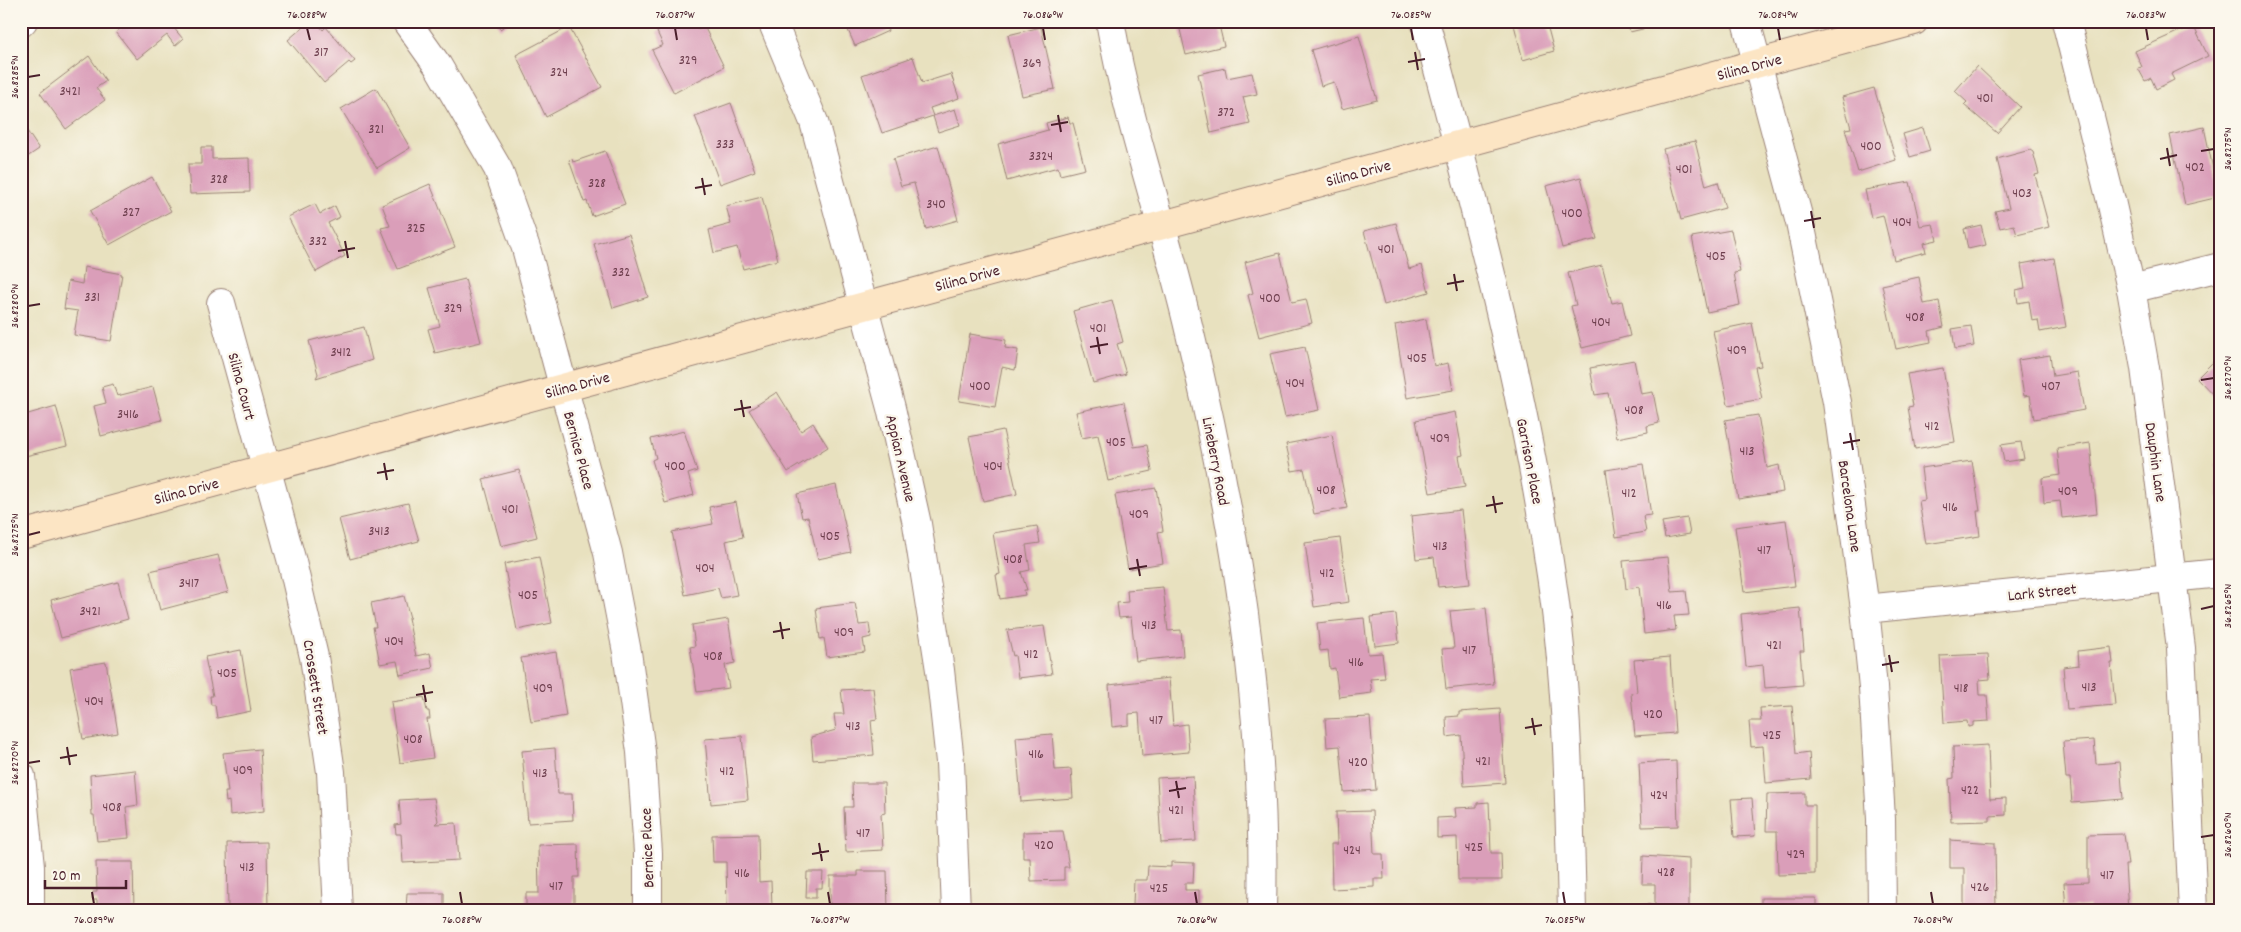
<svg xmlns="http://www.w3.org/2000/svg" width="2241" height="932" viewBox="0 0 2241 932" font-family="Dekko,sans-serif">
<rect width="100%" height="100%" fill="#fbf7ec"/>
<filter id="ink" filterUnits="userSpaceOnUse"><feTurbulence type="fractalNoise" baseFrequency=".02" numOctaves="2"/><feDisplacementMap in="SourceGraphic" scale="10" xChannelSelector="R" yChannelSelector="G"/><feConvolveMatrix kernelMatrix="1 2 1 2 8 2 1 2 1" color-interpolation-filters="sRGB"/></filter>
<filter id="wash" filterUnits="userSpaceOnUse"><feTurbulence type="fractalNoise" baseFrequency=".0096" numOctaves="4" result="noise"/><feDisplacementMap in="SourceGraphic" scale="20" xChannelSelector="R" yChannelSelector="G"/><feGaussianBlur stdDeviation="1.12" result="paint"/><feColorMatrix in="noise" values="0 0 0 0 0 0 0 0 0 0 0 0 0 0 0 0 0 1.4 0 .05"/><feComposite in="paint" operator="in"/></filter>
<g filter="url(#wash)">
<rect width="100%" height="100%" fill="#e8e1bf"/>
<g id="blocks">
<g fill="#da9eb9">
<polygon points="130,21 168,21 183,39 175,46 167,35 137,59 116,32"/>
<polygon points="310,21 316,21 323,30 326,27 355,61 351,64 349,62 324,83 288,40"/>
<polygon points="495,21 512,21 500,29"/>
<polygon points="656,21 694,21 698,29 704,26 724,67 674,93 652,50 663,45 657,32 660,30"/>
<polygon points="844,21 884,21 888,31 855,46"/>
<polygon points="1178,21 1218,21 1224,46 1186,55"/>
<polygon points="1513,21 1546,21 1554,51 1523,60"/>
<polygon points="1627,21 1671,21 1671,22 1630,32"/>
<polygon points="2193,25 2208,56 2171,74 2174,80 2156,89 2151,78 2145,81 2138,68 2142,67 2135,51"/>
<polygon points="569,27 602,87 546,117 516,55"/>
<polygon points="1041,27 1055,89 1022,96 1008,35"/>
<polygon points="1359,36 1377,100 1342,109 1334,82 1321,86 1311,50"/>
<polygon points="89,56 106,81 96,88 105,100 66,129 40,93"/>
<polygon points="913,57 922,83 951,74 959,98 930,108 933,116 882,133 862,75"/>
<polygon points="1977,66 2020,107 1997,133 1964,105 1967,102 1955,91"/>
<polygon points="1225,68 1227,78 1252,73 1257,94 1243,97 1250,124 1211,133 1198,74"/>
<polygon points="376,88 410,148 377,168 341,109"/>
<polygon points="1874,88 1896,160 1858,172 1845,129 1851,128 1842,97"/>
<polygon points="731,103 755,171 720,184 695,116"/>
<polygon points="955,109 960,125 938,132 933,116"/>
<polygon points="1068,117 1070,123 1073,123 1085,169 1060,175 1058,167 1007,181 998,144 1048,130 1046,123"/>
<polygon points="21,122 39,149 21,161"/>
<polygon points="2204,127 2219,197 2185,205 2170,135"/>
<polygon points="1923,128 1930,151 1910,157 1903,134"/>
<polygon points="1695,141 1706,186 1718,182 1725,208 1681,220 1663,149"/>
<polygon points="938,146 958,220 926,229 914,183 901,186 893,159"/>
<polygon points="201,147 212,147 212,159 249,158 250,192 190,194 188,164 201,164"/>
<polygon points="2030,150 2033,152 2039,174 2035,175 2049,227 2017,235 2014,225 2000,228 1995,211 2009,208 1997,159"/>
<polygon points="605,151 625,204 592,216 587,201 584,202 569,160 572,159 573,162"/>
<polygon points="152,177 171,211 109,245 90,211"/>
<polygon points="1581,177 1597,239 1562,248 1546,186"/>
<polygon points="1910,182 1920,226 1933,224 1937,240 1924,243 1926,252 1894,260 1883,215 1871,218 1865,190"/>
<polygon points="430,184 455,247 398,269 381,228 390,226 382,205"/>
<polygon points="762,197 778,260 743,269 737,247 714,253 709,230 731,224 726,206"/>
<polygon points="315,204 320,214 335,206 340,217 328,223 345,256 316,272 288,217"/>
<polygon points="1396,223 1409,269 1422,265 1429,292 1384,305 1364,231"/>
<polygon points="1981,225 1986,245 1968,249 1964,229"/>
<polygon points="1731,230 1740,272 1734,273 1740,305 1707,312 1692,237"/>
<polygon points="629,234 648,297 613,308 594,244"/>
<polygon points="1280,253 1292,302 1306,299 1312,323 1259,337 1248,295 1253,293 1245,262"/>
<polygon points="2054,258 2066,327 2040,332 2038,320 2032,321 2029,301 2018,303 2016,290 2025,288 2021,264"/>
<polygon points="1602,265 1612,303 1622,301 1630,336 1582,348 1571,306 1576,305 1568,273"/>
<polygon points="84,267 122,274 111,341 74,335 78,311 64,309 68,281 82,284"/>
<polygon points="1919,277 1924,304 1939,301 1944,327 1929,331 1931,342 1896,349 1882,285"/>
<polygon points="465,279 481,342 435,353 428,329 440,326 429,288"/>
<polygon points="1112,300 1123,342 1117,344 1126,374 1093,383 1073,311"/>
<polygon points="1426,319 1434,366 1448,363 1453,390 1407,398 1395,325"/>
<polygon points="1752,323 1761,366 1755,367 1762,399 1728,405 1713,331"/>
<polygon points="1971,326 1974,346 1955,349 1952,329"/>
<polygon points="364,327 372,360 316,378 318,374 309,341"/>
<polygon points="970,334 1006,340 1005,348 1018,350 1015,370 1002,367 995,407 959,401"/>
<polygon points="1305,347 1319,410 1285,417 1270,354"/>
<polygon points="2050,355 2053,376 2077,372 2084,410 2034,419 2030,395 2024,396 2018,360"/>
<polygon points="2220,355 2220,402 2197,378"/>
<polygon points="1634,360 1641,394 1653,392 1659,423 1647,426 1648,432 1617,438 1608,393 1595,395 1590,368"/>
<polygon points="1943,368 1955,442 1915,449 1908,407 1913,406 1907,374"/>
<polygon points="113,384 117,396 153,387 162,420 101,436 94,406 106,403 102,387"/>
<polygon points="777,392 801,431 813,423 828,447 788,472 749,410"/>
<polygon points="1124,402 1134,447 1147,445 1152,471 1108,481 1098,435 1082,438 1076,412"/>
<polygon points="56,406 67,446 21,457 21,416"/>
<polygon points="1455,412 1463,455 1459,456 1465,487 1430,493 1416,420"/>
<polygon points="1758,415 1767,468 1779,465 1783,492 1738,499 1725,420"/>
<polygon points="1003,430 1017,494 983,501 969,437"/>
<polygon points="684,431 697,471 688,474 694,495 665,503 652,460 656,458 651,439"/>
<polygon points="1332,435 1347,508 1314,514 1304,469 1292,471 1286,444"/>
<polygon points="2021,442 2024,459 2004,462 2001,445"/>
<polygon points="2090,443 2097,514 2062,518 2060,501 2044,503 2042,478 2060,475 2057,448"/>
<polygon points="1972,461 1980,511 1977,511 1980,536 1926,544 1919,501 1925,500 1921,468"/>
<polygon points="1643,464 1651,515 1643,516 1646,532 1616,537 1606,470"/>
<polygon points="2216,464 2220,464 2220,497 2218,497"/>
<polygon points="519,470 537,537 501,546 483,479"/>
<polygon points="836,485 851,552 818,559 808,517 802,518 797,494"/>
<polygon points="1156,488 1163,531 1158,532 1163,563 1128,569 1115,495"/>
<polygon points="736,502 743,537 726,541 737,595 721,598 718,588 685,595 672,532 713,524 709,507"/>
<polygon points="408,503 419,541 350,559 339,519"/>
<polygon points="1461,510 1470,584 1438,587 1434,557 1416,559 1411,516"/>
<polygon points="1687,518 1690,534 1665,538 1662,522"/>
<polygon points="1786,520 1795,586 1744,592 1735,527"/>
<polygon points="1037,526 1040,543 1026,545 1030,570 1021,572 1027,590 1024,590 1025,595 1000,599 996,575 1000,574 993,533"/>
<polygon points="1340,538 1349,602 1314,607 1305,543"/>
<polygon points="218,555 228,592 160,610 150,571"/>
<polygon points="539,557 552,623 517,630 504,564"/>
<polygon points="1668,557 1672,592 1686,591 1689,615 1674,616 1676,630 1644,634 1639,587 1626,589 1623,561"/>
<polygon points="118,582 128,619 61,638 51,600"/>
<polygon points="1163,587 1168,631 1181,630 1183,656 1136,661 1131,617 1119,618 1117,603 1128,602 1127,590"/>
<polygon points="404,596 410,618 408,618 416,656 430,653 433,668 400,675 397,661 380,664 373,627 376,627 371,603"/>
<polygon points="855,603 859,625 869,624 871,637 863,639 865,652 827,657 824,638 820,639 816,608"/>
<polygon points="1486,608 1494,684 1446,689 1442,649 1454,648 1450,611"/>
<polygon points="1800,608 1804,651 1800,651 1803,685 1765,688 1763,665 1746,667 1741,614"/>
<polygon points="1396,614 1399,643 1375,646 1371,617"/>
<polygon points="1364,618 1368,654 1382,653 1385,678 1370,679 1372,693 1339,697 1335,668 1330,669 1328,650 1320,651 1317,623"/>
<polygon points="728,619 735,663 725,665 729,688 697,692 690,647 695,646 692,625"/>
<polygon points="1044,626 1052,674 1018,678 1015,655 1013,656 1007,630"/>
<polygon points="2111,647 2113,663 2111,663 2115,705 2067,709 2063,667 2079,665 2078,651"/>
<polygon points="241,650 251,711 217,718 215,705 211,705 210,696 213,696 205,657"/>
<polygon points="556,652 566,716 531,722 521,658"/>
<polygon points="1988,654 1990,679 1979,680 1980,695 1987,695 1989,721 1973,722 1973,726 1968,727 1967,721 1944,723 1940,656"/>
<polygon points="1670,657 1675,733 1635,736 1631,693 1637,692 1634,660"/>
<polygon points="106,662 118,733 83,739 70,668"/>
<polygon points="1169,678 1173,726 1187,724 1189,752 1142,756 1139,713 1129,714 1129,725 1112,727 1109,685"/>
<polygon points="873,688 877,719 871,720 874,755 813,760 811,737 836,730 834,714 844,714 841,690"/>
<polygon points="424,697 427,711 429,711 430,719 427,719 433,758 400,763 391,702"/>
<polygon points="1792,706 1796,754 1809,752 1811,779 1766,783 1763,746 1751,747 1749,721 1761,721 1760,708"/>
<polygon points="1500,709 1505,783 1464,786 1461,735 1447,737 1446,717 1459,716 1459,712"/>
<polygon points="1370,717 1376,790 1344,792 1340,746 1327,747 1325,719"/>
<polygon points="1052,734 1055,770 1071,769 1073,798 1021,802 1016,737"/>
<polygon points="742,736 748,800 711,804 705,739"/>
<polygon points="2094,740 2096,764 2120,762 2123,799 2072,803 2070,778 2066,778 2063,742"/>
<polygon points="1988,745 1990,799 2006,798 2006,815 1990,816 1990,821 1951,822 1949,779 1954,778 1953,747"/>
<polygon points="555,748 558,794 572,794 573,820 528,823 522,751"/>
<polygon points="260,749 264,811 230,815 229,801 226,802 225,792 228,792 223,753"/>
<polygon points="1676,761 1678,826 1642,827 1639,763"/>
<polygon points="135,770 138,805 126,807 129,838 97,841 94,815 92,815 90,775"/>
<polygon points="1193,776 1196,841 1161,843 1157,778"/>
<polygon points="852,783 884,783 885,813 881,814 883,850 846,852 844,807 853,807"/>
<polygon points="1805,793 1805,805 1815,805 1815,874 1778,875 1777,831 1766,831 1767,794"/>
<polygon points="434,798 438,821 435,824 456,823 459,860 403,863 401,834 396,834 395,825 401,824 399,800"/>
<polygon points="1752,798 1755,836 1734,837 1731,799"/>
<polygon points="1489,802 1491,853 1501,853 1502,880 1458,880 1457,837 1437,838 1437,818 1456,817 1455,808 1477,807 1477,803"/>
<polygon points="1372,811 1374,854 1383,854 1384,879 1374,879 1374,887 1332,889 1331,844 1337,844 1336,812"/>
<polygon points="1063,831 1069,867 1064,867 1064,880 1031,881 1030,858 1023,858 1023,832"/>
<polygon points="758,834 759,882 771,881 772,907 727,908 726,862 713,862 712,835"/>
<polygon points="2124,834 2128,865 2125,865 2128,911 2090,911 2088,906 2066,908 2064,883 2088,882 2088,835"/>
<polygon points="1950,840 1995,843 1996,911 1964,911 1964,868 1950,868"/>
<polygon points="267,842 268,911 228,911 227,843"/>
<polygon points="578,844 579,877 574,877 574,911 539,911 538,908 526,909 526,893 539,893 538,845"/>
<polygon points="1643,856 1689,859 1689,911 1643,911 1643,905 1655,904 1655,884 1642,884"/>
<polygon points="96,862 133,862 134,911 97,911 97,900 92,900 93,892 97,892"/>
<polygon points="1171,862 1194,863 1193,883 1185,883 1185,890 1199,890 1199,911 1149,911 1149,906 1133,905 1134,880 1147,880 1148,866 1171,867"/>
<polygon points="858,871 887,871 888,911 830,911 830,876 858,876"/>
<polygon points="807,872 823,872 822,888 816,888 816,898 806,898"/>
<polygon points="407,893 444,893 444,911 406,911"/>
<rect x="1761" y="898" width="55" height="13"/>
</g>
</g>
</g>
<g filter="url(#ink)">
<use href="#blocks" fill-opacity="0" stroke="#998075" stroke-width="1"/>
<g fill="none" stroke-linecap="round" stroke-linejoin="round">
<defs>
<g id="street">
<polyline points="406,21 438,66 498,169 526,248 608,553 627,652 641,752 648,853 648,911"/>
<polyline points="772,21 814,122 891,408 917,524 940,670 950,762 956,911"/>
<path d="M1110,21C1128,123 1163,221 1187,321C1234,514 1267,712 1262,911"/>
<path d="M1425,21C1474,204 1524,387 1551,575C1568,686 1569,798 1572,911"/>
<polyline points="1746,21 1800,223 1837,402 1865,609 1873,687 1881,819 1882,911"/>
<polyline points="2066,21 2112,205 2131,289 2145,368 2181,648 2193,911"/>
<polyline points="21,23 23,21"/>
<polyline points="2131,289 2220,267"/>
<polyline points="221,303 292,562 314,657 331,772 338,911"/>
<polyline points="1865,609 2220,573"/>
<polyline points="21,776 30,867 30,911"/>
</g>
<polyline id="secondary" points="21,535 1914,21"/>
</defs>
<use href="#street" stroke="#998075" stroke-width="30"/>
<use href="#secondary" stroke="#998075" stroke-width="30"/>
<use href="#street" stroke="#fff" stroke-width="28"/>
<use href="#secondary" stroke="#fce5c4" stroke-width="28"/>
</g>
</g>
<path fill="none" stroke="#4a1f2b" stroke-width="2" d="M307,28L310,40M675,28L677,40M1043,28L1045,40M1411,28L1413,40M1778,28L1780,40M2146,28L2148,40M1415,52L1418,70M1408,62L1425,59M28,77L40,75M1058,115L1061,132M1051,125L1068,122M2167,148L2170,166M2201,151L2214,149M2160,159L2177,155M702,178L705,195M695,188L712,185M1811,211L1814,228M1804,221L1821,218M345,241L348,258M338,251L355,248M1454,274L1457,291M1447,284L1464,281M28,306L40,304M1097,337L1100,354M1090,347L1108,344M2201,380L2214,378M741,400L744,417M734,410L751,407M1850,433L1853,450M1843,443L1860,440M384,463L387,480M377,473L394,470M1493,496L1496,513M1486,506L1503,503M28,535L40,532M1137,559L1140,576M1129,569L1147,566M2201,609L2214,606M780,622L783,639M773,632L790,629M1889,655L1892,672M1882,665L1899,662M423,685L426,702M416,695L433,692M1532,718L1535,735M1525,728L1542,725M67,747L70,765M60,758L77,755M28,763L40,761M1176,781L1179,798M1169,791L1186,788M2201,837L2214,835M819,843L822,861M812,854L829,851M92,892L94,904M460,892L462,904M828,892L830,904M1195,892L1197,904M1563,892L1565,904M1931,892L1933,904"/>
<g text-anchor="middle" stroke-width="5" stroke-linejoin="round" paint-order="stroke">
<g font-size="14" fill="#6e3f4e">
<text x="321" y="56">317</text>
<text x="688" y="64">329</text>
<text x="1032" y="67">369</text>
<text x="559" y="76">324</text>
<text x="70" y="95">3421</text>
<text x="1985" y="102">401</text>
<text x="1226" y="116">372</text>
<text x="376" y="133">321</text>
<text x="725" y="148">333</text>
<text x="1871" y="150">400</text>
<text x="1041" y="160">3324</text>
<text x="2195" y="171">402</text>
<text x="1684" y="173">401</text>
<text x="219" y="183">328</text>
<text x="597" y="187">328</text>
<text x="2022" y="197">403</text>
<text x="936" y="208">340</text>
<text x="131" y="216">327</text>
<text x="1572" y="217">400</text>
<text x="1902" y="226">404</text>
<text x="416" y="232">325</text>
<text x="318" y="245">332</text>
<text x="1386" y="253">401</text>
<text x="1716" y="260">405</text>
<text x="621" y="276">332</text>
<text x="92" y="301">331</text>
<text x="1270" y="302">400</text>
<text x="453" y="312">329</text>
<text x="1915" y="321">408</text>
<text x="1601" y="326">404</text>
<text x="1098" y="332">401</text>
<text x="1737" y="354">409</text>
<text x="341" y="356">3412</text>
<text x="1417" y="362">405</text>
<text x="1295" y="387">404</text>
<text x="980" y="390">400</text>
<text x="2051" y="390">407</text>
<text x="1634" y="414">408</text>
<text x="128" y="418">3416</text>
<text x="1932" y="430">412</text>
<text x="1440" y="442">409</text>
<text x="1116" y="446">405</text>
<text x="1747" y="455">413</text>
<text x="675" y="470">400</text>
<text x="993" y="470">404</text>
<text x="1326" y="494">408</text>
<text x="2068" y="495">409</text>
<text x="1629" y="497">412</text>
<text x="1950" y="511">416</text>
<text x="510" y="513">401</text>
<text x="1139" y="518">409</text>
<text x="379" y="535">3413</text>
<text x="830" y="540">405</text>
<text x="1440" y="550">413</text>
<text x="1764" y="554">417</text>
<text x="1013" y="563">408</text>
<text x="705" y="572">404</text>
<text x="1327" y="577">412</text>
<text x="189" y="587">3417</text>
<text x="528" y="599">405</text>
<text x="1664" y="609">416</text>
<text x="90" y="615">3421</text>
<text x="1149" y="629">413</text>
<text x="844" y="636">409</text>
<text x="394" y="645">404</text>
<text x="1774" y="649">421</text>
<text x="1469" y="654">417</text>
<text x="1031" y="658">412</text>
<text x="713" y="660">408</text>
<text x="1356" y="666">416</text>
<text x="227" y="677">405</text>
<text x="2089" y="691">413</text>
<text x="543" y="692">409</text>
<text x="1961" y="692">418</text>
<text x="94" y="705">404</text>
<text x="1653" y="718">420</text>
<text x="1156" y="724">417</text>
<text x="853" y="730">413</text>
<text x="1772" y="739">425</text>
<text x="413" y="743">408</text>
<text x="1036" y="758">416</text>
<text x="1483" y="765">421</text>
<text x="1358" y="766">420</text>
<text x="243" y="774">409</text>
<text x="727" y="775">412</text>
<text x="540" y="777">413</text>
<text x="1970" y="794">422</text>
<text x="1659" y="799">424</text>
<text x="112" y="811">408</text>
<text x="1176" y="814">421</text>
<text x="863" y="837">417</text>
<text x="1044" y="849">420</text>
<text x="1474" y="851">425</text>
<text x="1352" y="854">424</text>
<text x="1796" y="858">429</text>
<text x="247" y="871">413</text>
<text x="1666" y="876">428</text>
<text x="742" y="877">416</text>
<text x="2107" y="879">417</text>
<text x="556" y="890">417</text>
<text x="1980" y="891">426</text>
<text x="1159" y="892">425</text>
</g>
<g font-size="16" fill="#4a1f2b" stroke="#fbf7ec">
<text transform="translate(1749 66) rotate(-15)" y="6">Silina Drive</text>
<text transform="translate(1358 172) rotate(-15)" y="6">Silina Drive</text>
<text transform="translate(967 277) rotate(-15)" y="6">Silina Drive</text>
<text transform="translate(577 384) rotate(-15)" y="6">Silina Drive</text>
<text transform="translate(243 386) rotate(75)" y="6">Silina Court</text>
<text transform="translate(580 450) rotate(75)" y="6">Bernice Place</text>
<text transform="translate(902 458) rotate(77)" y="6">Appian Avenue</text>
<text transform="translate(1217 461) rotate(79)" y="6">Lineberry Road</text>
<text transform="translate(1531 461) rotate(79)" y="6">Garrison Place</text>
<text transform="translate(2157 462) rotate(82)" y="6">Dauphin Lane</text>
<text transform="translate(186 490) rotate(-15)" y="6">Silina Drive</text>
<text transform="translate(1851 506) rotate(82)" y="6">Barcelona Lane</text>
<text transform="translate(2042 591) rotate(-6)" y="6">Lark Street</text>
<text transform="translate(317 687) rotate(81)" y="6">Crossett Street</text>
<text transform="translate(646 848) rotate(-92)" y="6">Bernice Place</text>
</g>
</g>
<rect width="2241" height="932" fill="none" stroke="#fbf7ec" stroke-width="55"/>
<path d="M45 880v8h81v-8" fill="none" stroke="#4a1f2b" stroke-width="2.5"/>
<text x="52" y="880" font-size="15" fill="#4a1f2b" stroke="#fbf7ec" stroke-width="4" paint-order="stroke">20 m</text>
<rect x="28" y="28" width="2186" height="876" fill="none" stroke="#4a1f2b" stroke-width="2"/>
<g font-size="12" text-anchor="middle" fill="#4a1f2b">
<text x="307" y="18">76.088°W</text>
<text x="675" y="18">76.087°W</text>
<text x="1043" y="18">76.086°W</text>
<text x="1411" y="18">76.085°W</text>
<text x="1778" y="18">76.084°W</text>
<text x="2146" y="18">76.083°W</text>
<text transform="translate(14 77) rotate(-90)" y="4">36.8285°N</text>
<text transform="translate(2227 149) rotate(-90)" y="4">36.8275°N</text>
<text transform="translate(14 306) rotate(-90)" y="4">36.8280°N</text>
<text transform="translate(2227 378) rotate(-90)" y="4">36.8270°N</text>
<text transform="translate(14 535) rotate(-90)" y="4">36.8275°N</text>
<text transform="translate(2227 606) rotate(-90)" y="4">36.8265°N</text>
<text transform="translate(14 763) rotate(-90)" y="4">36.8270°N</text>
<text transform="translate(2227 835) rotate(-90)" y="4">36.8260°N</text>
<text x="94" y="923">76.089°W</text>
<text x="462" y="923">76.088°W</text>
<text x="830" y="923">76.087°W</text>
<text x="1197" y="923">76.086°W</text>
<text x="1565" y="923">76.085°W</text>
<text x="1933" y="923">76.084°W</text>
</g>
</svg>
